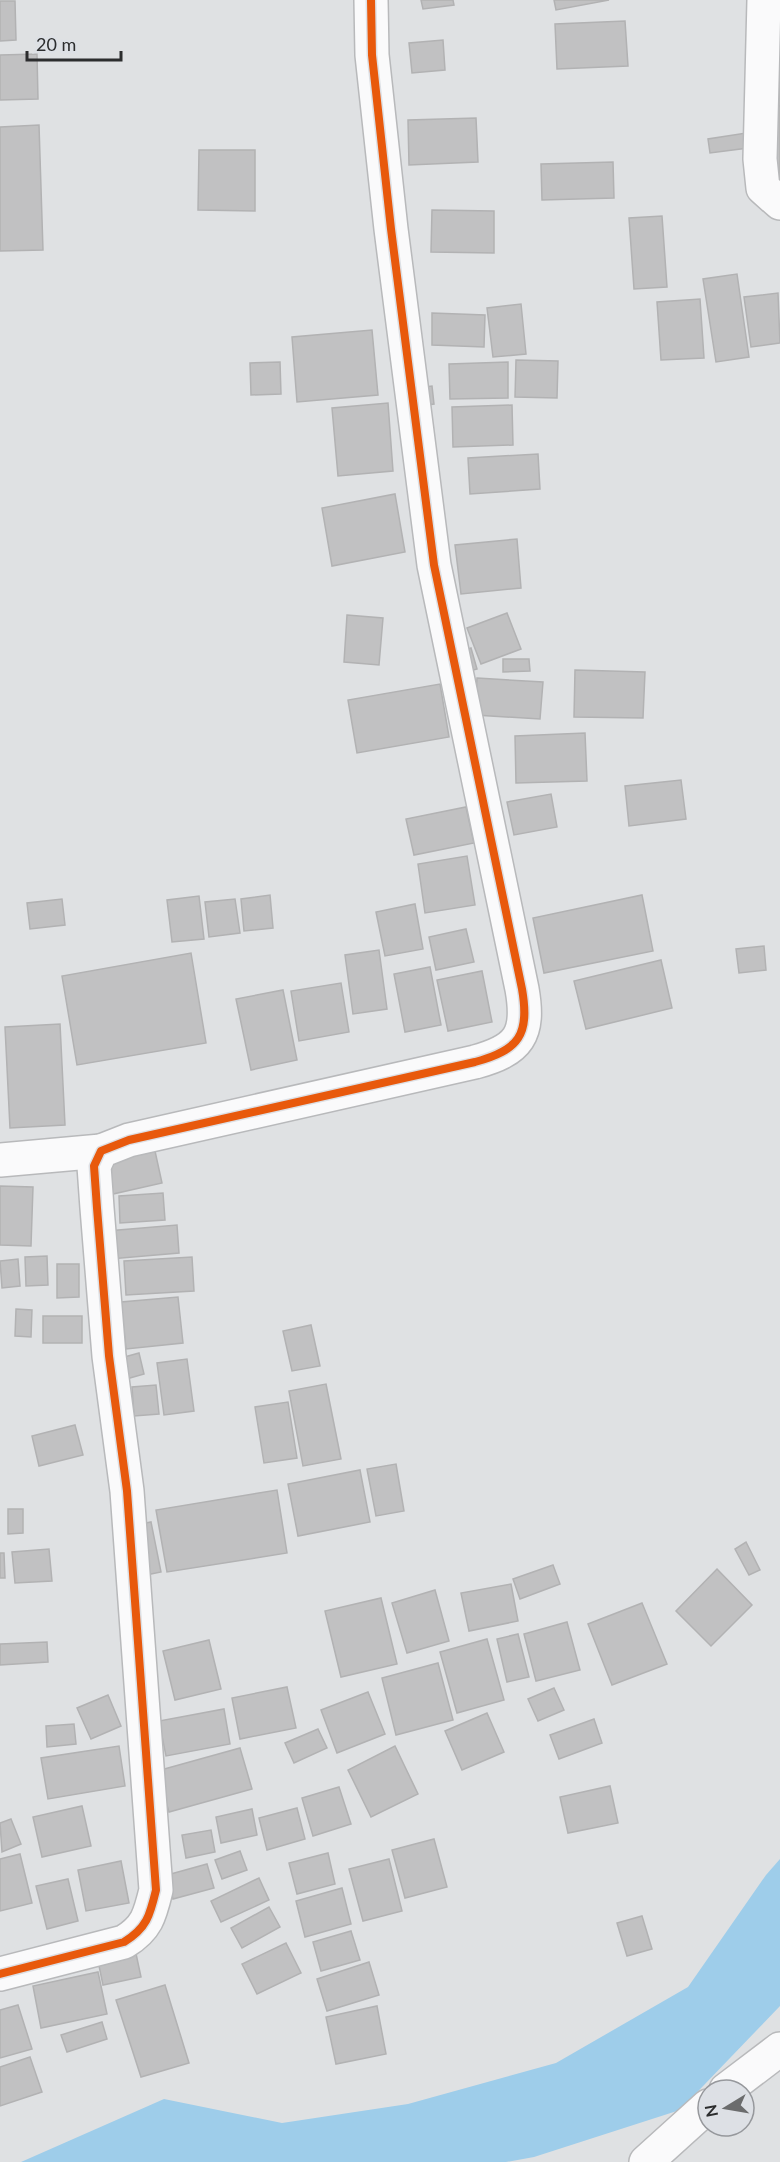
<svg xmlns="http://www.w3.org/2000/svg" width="780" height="2162" viewBox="0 0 780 2162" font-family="Lato,sans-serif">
<rect width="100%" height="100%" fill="#dfe1e3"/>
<polygon fill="#9ecdea" points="780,1859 780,2006 680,2110 534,2157 506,2162 21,2162 164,2099 282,2123 408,2104 556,2063 688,1987 766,1875"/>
<g fill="#c1c1c2" stroke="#b2b2b3" stroke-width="1.5">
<polygon points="421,0 453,0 454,5 423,9"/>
<polygon points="554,0 609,0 556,10"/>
<polygon points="0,1 15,1 16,40 0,41"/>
<polygon points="625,21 628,66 557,69 555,24"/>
<polygon points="443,40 445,70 412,73 409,43"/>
<polygon points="780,42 780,106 772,105 774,43"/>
<polygon points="37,54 38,99 0,100 0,55"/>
<polygon points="772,105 780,106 780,179 772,179"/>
<polygon points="476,118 478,162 409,165 408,120"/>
<polygon points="39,125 43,250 0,251 0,127"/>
<polygon points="746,133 748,148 710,153 708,139"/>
<polygon points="199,150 255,150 255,211 198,210"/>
<polygon points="613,162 614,198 542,200 541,164"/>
<polygon points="432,210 494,211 494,253 431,252"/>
<polygon points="662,216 667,287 634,289 629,218"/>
<polygon points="737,274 749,357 716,362 703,279"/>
<polygon points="778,293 780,343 751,347 744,297"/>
<polygon points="700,299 704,358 661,360 657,302"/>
<polygon points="521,304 526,354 493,357 487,308"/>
<polygon points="432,313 485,315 484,347 432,345"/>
<polygon points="372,330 378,395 297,402 292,337"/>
<polygon points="516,360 558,361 557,398 515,397"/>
<polygon points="280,362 281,394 251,395 250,363"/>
<polygon points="508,362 508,398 450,399 449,364"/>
<polygon points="432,386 434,404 419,406 417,388"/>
<polygon points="388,403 393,471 338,476 332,408"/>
<polygon points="512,405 513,445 453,447 452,407"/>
<polygon points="538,454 540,489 470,494 468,458"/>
<polygon points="395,494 405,552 332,566 322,508"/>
<polygon points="517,539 521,588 461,594 455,545"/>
<polygon points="507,613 521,649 481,664 467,628"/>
<polygon points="347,615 383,618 379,665 344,662"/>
<polygon points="471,648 477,669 462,673 457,653"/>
<polygon points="503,659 529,659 530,671 503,672"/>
<polygon points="575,670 645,672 643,718 574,717"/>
<polygon points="477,678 543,682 540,719 475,715"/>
<polygon points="440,684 449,737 357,753 348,700"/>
<polygon points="585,733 587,781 516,783 515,736"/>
<polygon points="681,780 686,819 629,826 625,786"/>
<polygon points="551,794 557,827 514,835 507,802"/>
<polygon points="466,807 474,843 414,855 406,819"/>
<polygon points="467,856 475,905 425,913 418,864"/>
<polygon points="270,895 273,928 244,931 241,899"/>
<polygon points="642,895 653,951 544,973 533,918"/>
<polygon points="199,896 204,939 172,942 167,900"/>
<polygon points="62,899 65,925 30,929 27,903"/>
<polygon points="235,899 240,933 209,937 205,902"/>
<polygon points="415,904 423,949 385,956 376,912"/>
<polygon points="466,929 474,962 436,970 429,937"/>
<polygon points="764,946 766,970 739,973 736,949"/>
<polygon points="379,950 387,1009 353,1014 345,955"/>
<polygon points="191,953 206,1043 77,1065 62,976"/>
<polygon points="661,960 672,1008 586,1029 574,981"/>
<polygon points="430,967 441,1025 405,1032 394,974"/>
<polygon points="482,971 492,1022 448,1031 437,980"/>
<polygon points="341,983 349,1032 299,1041 291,991"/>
<polygon points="283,990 297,1060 251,1070 236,999"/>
<polygon points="60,1024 65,1125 10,1128 5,1027"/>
<polygon points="153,1142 162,1183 113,1194 104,1152"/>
<polygon points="0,1186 33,1187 31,1246 0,1245"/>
<polygon points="163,1193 165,1220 120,1223 119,1196"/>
<polygon points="177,1225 179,1253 110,1259 107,1231"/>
<polygon points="47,1256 48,1285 26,1286 25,1257"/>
<polygon points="192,1257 194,1291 126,1295 124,1261"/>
<polygon points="18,1259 20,1286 2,1288 0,1261"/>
<polygon points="57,1264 79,1264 79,1297 57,1298"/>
<polygon points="178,1297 183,1343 126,1349 121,1302"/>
<polygon points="16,1309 32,1310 31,1337 15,1336"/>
<rect x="43" y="1316" width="39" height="27"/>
<polygon points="311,1325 320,1366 292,1371 283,1331"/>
<polygon points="139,1353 144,1374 116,1382 110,1361"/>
<polygon points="187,1359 194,1411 164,1415 157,1363"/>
<polygon points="326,1384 341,1459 303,1466 289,1391"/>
<polygon points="156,1385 159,1414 134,1416 132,1387"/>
<polygon points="288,1402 297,1458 264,1463 255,1407"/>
<polygon points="75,1425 83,1455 39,1466 32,1436"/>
<polygon points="396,1464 404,1511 376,1516 367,1469"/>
<polygon points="360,1470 370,1522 298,1536 288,1484"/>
<polygon points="277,1490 287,1553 167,1572 156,1510"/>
<polygon points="8,1509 23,1509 23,1533 8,1534"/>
<polygon points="151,1522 161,1572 141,1576 131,1526"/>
<polygon points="746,1542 760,1570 749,1575 735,1549"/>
<polygon points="49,1549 52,1581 15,1583 12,1552"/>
<polygon points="0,1553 4,1553 5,1578 0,1578"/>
<polygon points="553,1565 560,1584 520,1599 513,1579"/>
<polygon points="717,1569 752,1605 711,1646 676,1611"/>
<polygon points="511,1584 518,1621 469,1631 461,1593"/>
<polygon points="435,1590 449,1641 407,1653 392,1603"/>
<polygon points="381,1598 397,1664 341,1677 325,1611"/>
<polygon points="642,1603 667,1664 612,1685 588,1624"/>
<polygon points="567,1622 580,1670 536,1681 524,1634"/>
<polygon points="518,1634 529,1677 507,1682 497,1639"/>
<polygon points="487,1639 504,1700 457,1713 440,1652"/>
<polygon points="209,1640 221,1689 175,1700 163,1651"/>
<polygon points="47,1642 48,1662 0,1665 0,1644"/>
<polygon points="438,1663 453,1720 396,1735 382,1678"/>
<polygon points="287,1687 296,1728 240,1739 232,1698"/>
<polygon points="554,1688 564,1710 538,1721 528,1699"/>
<polygon points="368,1692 385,1734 337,1753 321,1710"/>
<polygon points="108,1695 121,1726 91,1739 77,1708"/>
<polygon points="224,1709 230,1744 166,1756 159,1721"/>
<polygon points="487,1713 504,1752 462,1770 445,1731"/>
<polygon points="594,1719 602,1743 559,1759 550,1735"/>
<polygon points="74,1724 76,1744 47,1747 46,1726"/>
<polygon points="318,1729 327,1748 294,1763 285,1743"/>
<polygon points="119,1746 125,1786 48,1799 41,1758"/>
<polygon points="395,1746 418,1794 371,1817 348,1770"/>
<polygon points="240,1748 252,1789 169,1812 157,1771"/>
<polygon points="610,1786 618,1823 568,1833 560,1797"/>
<polygon points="339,1787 351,1824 313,1836 302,1798"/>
<polygon points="82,1806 91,1846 42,1857 33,1817"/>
<polygon points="297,1808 305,1839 267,1850 259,1818"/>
<polygon points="252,1809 257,1835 221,1843 216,1817"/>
<polygon points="11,1819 21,1844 2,1852 0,1823"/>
<polygon points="211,1830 215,1852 186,1858 182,1835"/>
<polygon points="434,1839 447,1887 405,1898 392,1850"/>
<polygon points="240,1851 247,1870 222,1879 215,1860"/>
<polygon points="328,1853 335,1884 297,1894 289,1863"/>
<polygon points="20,1854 32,1903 0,1911 0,1859"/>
<polygon points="389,1859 402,1911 363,1921 349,1869"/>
<polygon points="121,1861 129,1903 86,1911 78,1870"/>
<polygon points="207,1864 214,1888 173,1899 167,1875"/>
<polygon points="259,1878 269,1900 221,1922 211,1901"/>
<polygon points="68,1879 78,1921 47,1929 36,1886"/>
<polygon points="342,1888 351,1924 305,1937 296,1901"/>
<polygon points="269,1907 280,1927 242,1948 231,1928"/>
<polygon points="642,1916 652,1949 627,1956 617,1923"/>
<polygon points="351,1931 360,1960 321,1971 313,1942"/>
<polygon points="286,1943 301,1973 257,1994 242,1964"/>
<polygon points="135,1949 141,1977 103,1985 97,1956"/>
<polygon points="369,1962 379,1995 327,2011 317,1979"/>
<polygon points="98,1972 107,2014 41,2028 33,1986"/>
<polygon points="165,1985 189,2063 141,2077 116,2000"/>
<polygon points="18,2005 32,2049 0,2058 0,2010"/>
<polygon points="377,2006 386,2054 336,2064 326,2017"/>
<polygon points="102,2022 107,2039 67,2052 61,2035"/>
<polygon points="30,2057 42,2092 0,2106 0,2067"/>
</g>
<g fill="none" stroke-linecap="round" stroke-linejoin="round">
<defs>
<g id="minor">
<polyline points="764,0 760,159 763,188 780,203"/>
<polyline points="0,1160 101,1151"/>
<path d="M0,1974L124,1942C147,1928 150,1915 156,1890L127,1491L109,1356L97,1208L94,1166L101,1151L129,1140L475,1062C519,1050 530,1035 522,989L434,565L391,229L372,55L371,0"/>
<polyline points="726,2090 780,2049"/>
<polyline points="646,2162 708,2106"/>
</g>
</defs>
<use href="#minor" stroke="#b8b9bb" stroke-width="36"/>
<use href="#minor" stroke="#fafafb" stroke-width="33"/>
<defs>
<path id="cycleway" d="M0,1974L124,1942C147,1928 150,1915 156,1890L127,1491L109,1356L97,1208L94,1166L101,1151L129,1140L475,1062C519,1050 530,1035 522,989L434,565L391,229L372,55L371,0"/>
</defs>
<use href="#cycleway" stroke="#dde0e5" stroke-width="11"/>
<use href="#cycleway" stroke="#e8590c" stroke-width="8"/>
</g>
<g transform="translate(726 2108) rotate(259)"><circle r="28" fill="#dde0e5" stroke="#96989c" stroke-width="1.5"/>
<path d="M0-4.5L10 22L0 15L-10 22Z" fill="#6b6c6d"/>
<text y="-9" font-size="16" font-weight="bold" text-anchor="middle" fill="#2c2d2e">N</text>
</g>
<path d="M27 51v9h94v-9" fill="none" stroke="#2c2d2e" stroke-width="3"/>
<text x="36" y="51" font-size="18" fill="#2c2d2e" stroke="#dde0e5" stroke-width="4.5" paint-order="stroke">20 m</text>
</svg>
